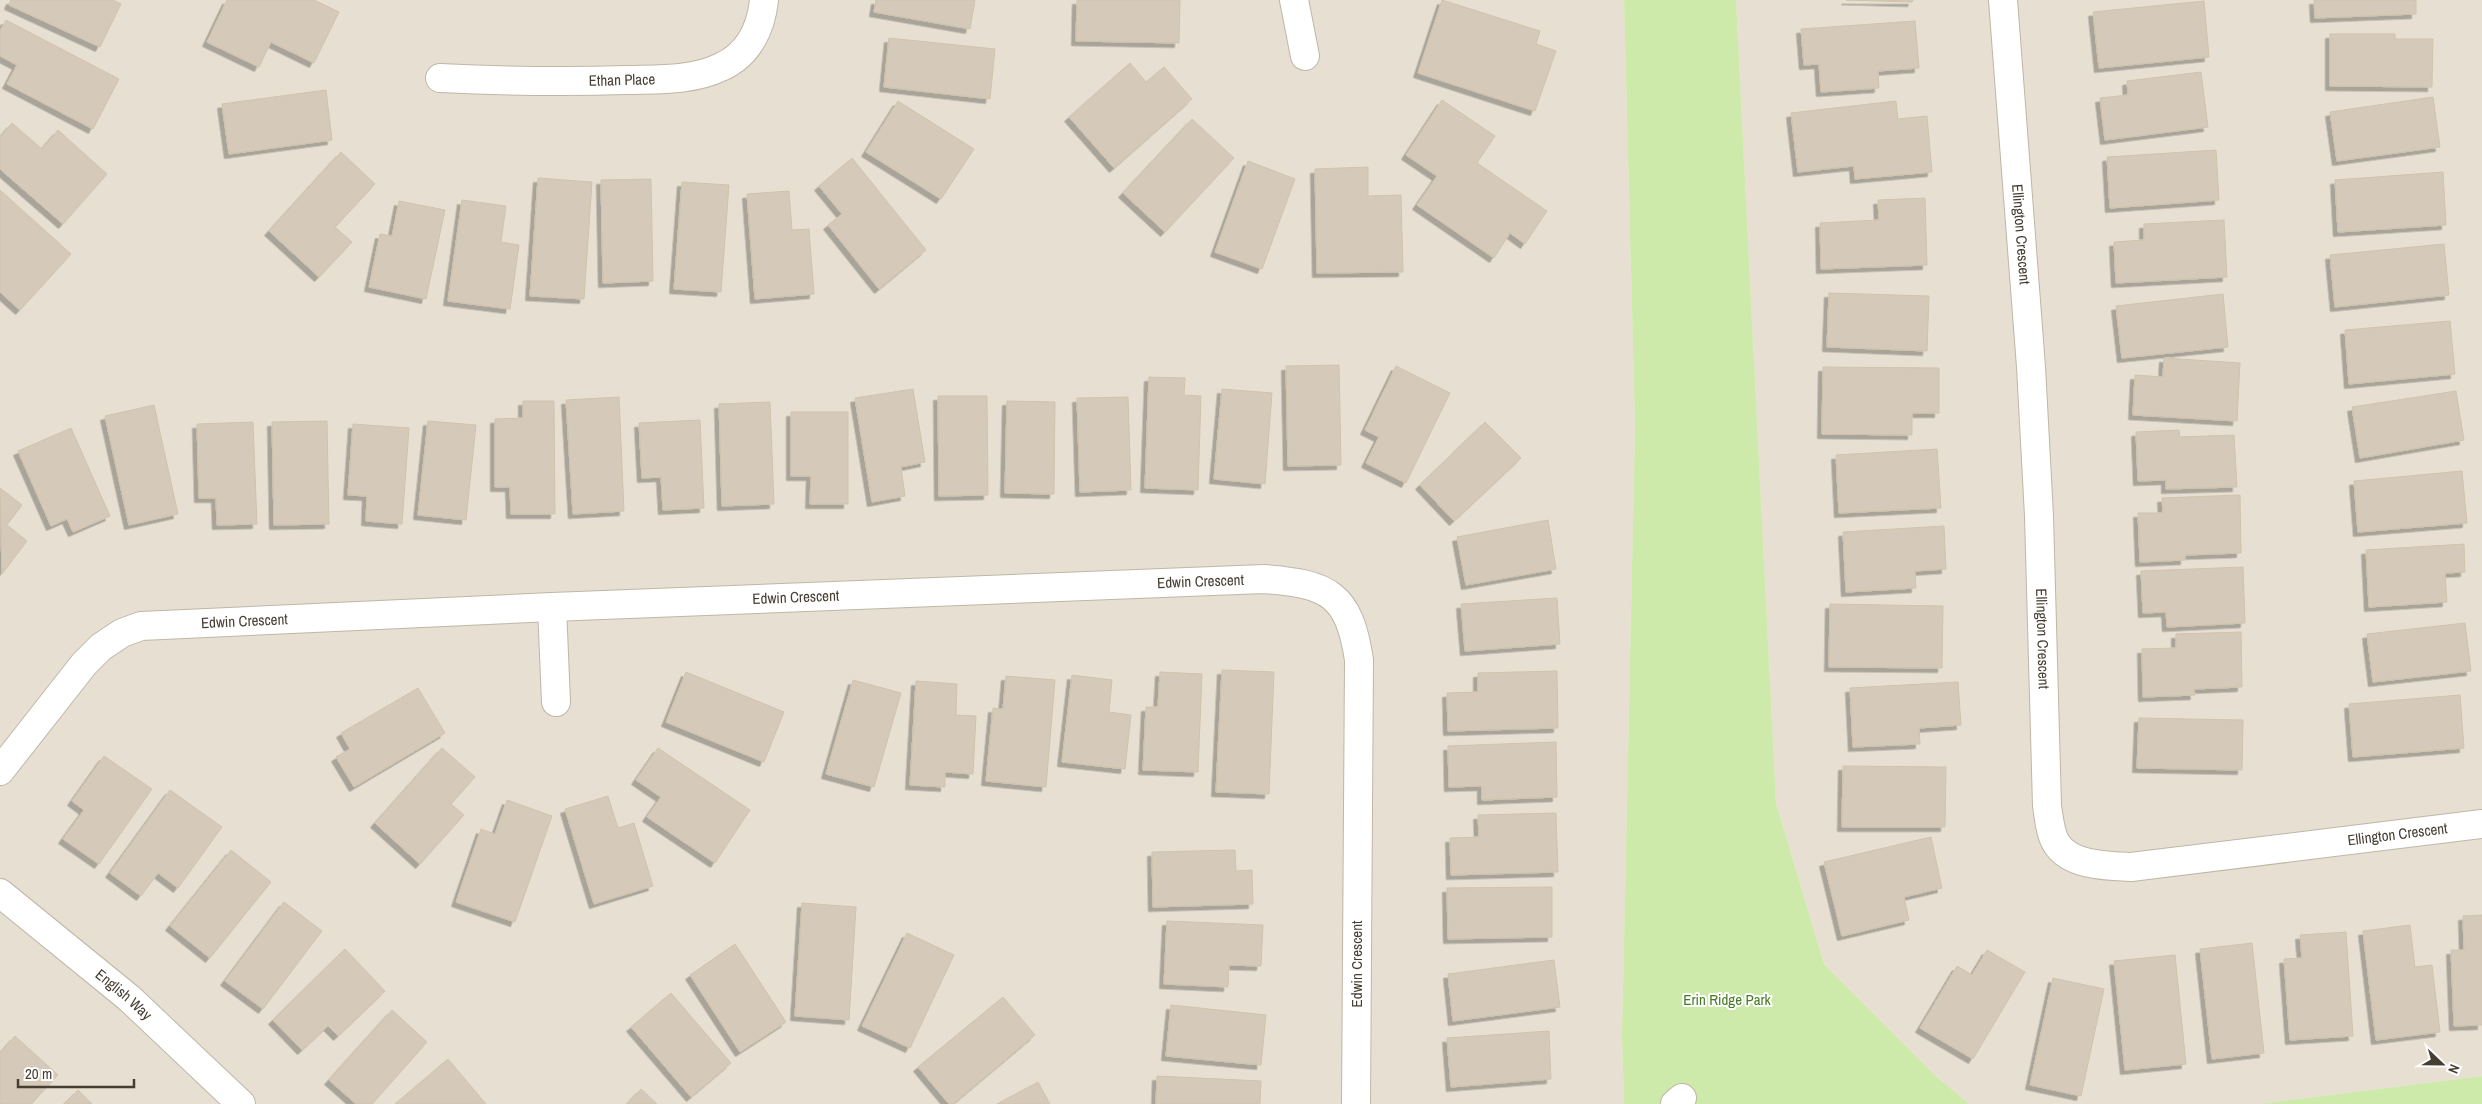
<svg xmlns="http://www.w3.org/2000/svg" width="2482" height="1104" viewBox="0 0 2482 1104" font-family="'Archivo Narrow',sans-serif">
<defs>
<filter id="shadow"><feDropShadow dx="-4.5" dy="4.5" stdDeviation="0" flood-color="#0004"/></filter>
</defs>
<rect width="100%" height="100%" fill="#f3eee4"/>
<g fill="#e7e0d2">
<polygon points="0,0 1624,0 1635,426 1622,1035 1624,1104 0,1104"/>
<polygon points="1736,0 2482,0 2482,1076 2259,1104 1969,1104 1937,1077 1824,964 1776,803"/>
</g>
<g fill="#ceeaaa">
<polygon points="1624,0 1736,0 1776,803 1824,964 1937,1077 1969,1104 1624,1104 1622,1035 1635,426"/>
<polygon points="2482,1076 2482,1104 2259,1104"/>
</g>
<g fill="#d5cab9" stroke="#d1c2ab" filter="url(#shadow)">
<polygon points="11,0 113,0 121,4 100,47 9,5"/>
<polygon points="227,0 314,0 339,12 314,63 271,42 259,67 207,42"/>
<polygon points="876,0 975,0 970,29 874,12"/>
<polygon points="1077,0 1180,0 1179,43 1076,41"/>
<polygon points="1442,0 1540,31 1536,44 1556,51 1535,111 1418,73"/>
<polygon points="1846,0 1913,0 1912,2"/>
<polygon points="2314,0 2416,0 2416,14 2315,18"/>
<polygon points="2204,1 2209,57 2099,68 2093,12"/>
<polygon points="6,20 119,79 93,129 7,84 17,65 0,56 0,31"/>
<polygon points="1915,21 1919,68 1878,71 1879,88 1821,92 1819,64 1804,65 1801,29"/>
<polygon points="2330,34 2395,34 2395,39 2433,39 2432,87 2330,86"/>
<polygon points="889,38 995,49 990,99 884,87"/>
<polygon points="1130,63 1146,82 1164,67 1192,99 1114,168 1069,117"/>
<polygon points="2201,72 2208,127 2105,140 2100,98 2128,95 2127,81"/>
<polygon points="326,90 332,140 229,154 222,104"/>
<polygon points="2433,97 2440,147 2337,161 2330,112"/>
<polygon points="1442,100 1495,136 1477,163 1547,211 1525,244 1510,233 1494,258 1417,205 1437,176 1406,155"/>
<polygon points="898,101 974,149 941,199 866,152"/>
<polygon points="1896,101 1898,119 1927,116 1932,172 1855,179 1854,166 1798,172 1791,113"/>
<polygon points="1192,119 1234,158 1165,232 1123,193"/>
<polygon points="12,123 42,149 58,130 107,174 63,224 0,169 0,137"/>
<polygon points="2216,150 2219,200 2110,208 2107,157"/>
<polygon points="341,152 375,184 335,227 352,242 319,277 269,231"/>
<polygon points="852,158 926,250 879,289 828,225 842,214 819,186"/>
<polygon points="1248,161 1295,179 1262,269 1215,252"/>
<polygon points="1368,167 1368,196 1401,195 1403,272 1317,273 1315,169"/>
<polygon points="2443,172 2446,225 2338,232 2335,180"/>
<polygon points="538,178 592,182 584,299 530,296"/>
<polygon points="651,179 653,281 603,283 601,180"/>
<polygon points="682,182 729,185 721,292 674,289"/>
<polygon points="0,190 71,254 20,310 0,292"/>
<polygon points="789,191 792,230 809,229 814,294 755,299 747,194"/>
<polygon points="1925,198 1927,265 1821,269 1820,223 1879,220 1878,200"/>
<polygon points="462,200 506,206 501,242 519,245 510,309 448,301"/>
<polygon points="399,201 445,210 426,299 369,287 380,234 392,236"/>
<polygon points="2224,220 2227,277 2116,283 2114,242 2144,240 2144,224"/>
<polygon points="2444,244 2449,295 2335,307 2330,255"/>
<polygon points="1829,293 1929,296 1927,351 1827,347"/>
<polygon points="2223,294 2228,347 2122,358 2116,306"/>
<polygon points="2450,321 2455,374 2349,384 2345,330"/>
<polygon points="2164,358 2240,363 2237,421 2133,415 2135,375 2163,377"/>
<polygon points="1339,365 1341,465 1288,466 1286,366"/>
<polygon points="1396,366 1450,393 1406,483 1366,463 1379,437 1365,430"/>
<polygon points="1823,367 1939,368 1939,413 1912,413 1912,435 1822,434"/>
<polygon points="1149,377 1185,378 1184,395 1201,396 1198,490 1145,488"/>
<polygon points="913,389 925,462 901,467 905,496 872,502 855,398"/>
<polygon points="1222,389 1272,393 1265,484 1214,479"/>
<polygon points="2456,391 2464,440 2360,458 2352,407"/>
<polygon points="938,396 987,396 988,495 939,496"/>
<polygon points="619,397 624,511 573,514 566,400"/>
<polygon points="1128,397 1131,490 1080,492 1077,398"/>
<polygon points="523,401 554,401 555,514 511,514 510,487 495,487 495,419 523,418"/>
<polygon points="1007,401 1055,402 1054,494 1005,493"/>
<polygon points="770,402 774,504 722,506 719,404"/>
<polygon points="154,405 178,514 129,525 105,416"/>
<polygon points="791,412 848,412 848,504 810,504 811,476 791,476"/>
<polygon points="700,420 704,508 663,510 661,477 642,478 639,423"/>
<polygon points="327,421 329,524 274,525 272,422"/>
<polygon points="428,421 476,425 466,520 418,515"/>
<polygon points="253,422 257,524 217,525 216,498 199,498 197,424"/>
<polygon points="1485,422 1521,458 1454,521 1420,485"/>
<polygon points="353,424 409,428 402,524 366,521 367,496 348,495"/>
<polygon points="71,428 110,516 73,532 67,519 51,526 18,451"/>
<polygon points="2179,430 2180,437 2234,435 2237,487 2166,489 2166,480 2138,481 2136,432"/>
<polygon points="1937,449 1941,508 1839,513 1836,455"/>
<polygon points="2462,471 2467,523 2358,532 2354,481"/>
<polygon points="0,488 22,505 7,525 27,541 2,574"/>
<polygon points="2240,495 2241,553 2185,555 2185,560 2140,562 2138,513 2163,513 2162,498"/>
<polygon points="1548,520 1556,569 1466,585 1457,537"/>
<polygon points="1944,526 1946,569 1915,571 1916,588 1846,592 1843,532"/>
<polygon points="2464,544 2465,572 2445,573 2447,602 2369,607 2366,550"/>
<polygon points="2243,567 2245,623 2167,627 2166,612 2143,613 2141,571"/>
<polygon points="1557,598 1560,644 1465,651 1461,604"/>
<polygon points="1830,604 1943,606 1942,668 1829,667"/>
<polygon points="2465,623 2471,671 2373,682 2367,634"/>
<polygon points="2241,632 2242,687 2194,689 2195,695 2143,697 2142,649 2176,648 2176,634"/>
<polygon points="1222,670 1274,672 1269,794 1216,792"/>
<polygon points="1557,671 1558,728 1448,731 1447,693 1478,692 1478,673"/>
<polygon points="686,672 784,712 764,762 666,722"/>
<polygon points="1160,672 1202,674 1198,772 1143,770 1146,707 1158,707"/>
<polygon points="1072,675 1112,680 1109,712 1131,715 1125,769 1062,762"/>
<polygon points="1006,676 1055,680 1046,787 986,781 993,708 1003,709"/>
<polygon points="853,680 901,693 874,787 826,774"/>
<polygon points="916,681 957,684 956,715 976,716 973,774 945,772 945,787 910,785"/>
<polygon points="1958,682 1961,725 1919,728 1920,744 1853,747 1850,688"/>
<polygon points="418,688 445,733 354,787 336,757 350,749 341,733"/>
<polygon points="2460,695 2464,748 2353,757 2349,704"/>
<polygon points="2139,718 2243,720 2242,770 2137,768"/>
<polygon points="1556,742 1557,797 1482,800 1482,786 1449,787 1448,746"/>
<polygon points="442,748 475,777 451,804 464,815 420,864 375,823"/>
<polygon points="658,748 750,810 715,863 647,817 661,797 636,780"/>
<polygon points="104,756 152,789 99,864 63,839 84,810 72,801"/>
<polygon points="1843,766 1946,767 1945,827 1842,827"/>
<polygon points="170,790 222,827 178,888 158,873 141,896 110,873"/>
<polygon points="608,796 618,828 634,823 653,886 594,904 565,809"/>
<polygon points="507,800 552,816 515,922 456,902 481,829 495,834"/>
<polygon points="1556,813 1558,872 1451,875 1450,838 1479,837 1478,815"/>
<polygon points="1931,837 1942,888 1904,897 1909,920 1842,936 1824,862"/>
<polygon points="231,850 271,882 210,958 170,926"/>
<polygon points="1235,850 1236,871 1252,870 1253,904 1153,907 1152,852"/>
<polygon points="1552,887 1552,937 1448,939 1447,888"/>
<polygon points="284,902 322,931 263,1009 225,981"/>
<polygon points="802,903 856,907 849,1020 795,1016"/>
<polygon points="2482,915 2482,1025 2454,1026 2451,950 2464,950 2463,916"/>
<polygon points="1167,921 1263,925 1261,966 1229,965 1228,987 1164,984"/>
<polygon points="2410,925 2415,967 2432,965 2440,1032 2376,1040 2363,931"/>
<polygon points="2346,932 2353,1036 2290,1040 2284,959 2302,958 2300,935"/>
<polygon points="907,933 954,955 910,1048 862,1026"/>
<polygon points="2252,943 2264,1053 2212,1059 2200,949"/>
<polygon points="735,944 786,1022 740,1052 690,975"/>
<polygon points="345,949 385,991 338,1036 328,1026 302,1050 273,1020"/>
<polygon points="1987,950 2025,972 1973,1059 1920,1028 1957,966 1972,975"/>
<polygon points="2175,955 2186,1064 2125,1070 2114,961"/>
<polygon points="1554,960 1560,1007 1453,1021 1448,974"/>
<polygon points="2053,978 2104,989 2081,1096 2030,1085"/>
<polygon points="671,993 731,1063 691,1097 631,1027"/>
<polygon points="1003,997 1035,1035 953,1104 949,1104 918,1067"/>
<polygon points="1171,1005 1266,1015 1261,1065 1166,1056"/>
<polygon points="392,1010 427,1042 372,1104 356,1104 329,1080"/>
<polygon points="1549,1031 1551,1079 1451,1087 1447,1038"/>
<polygon points="15,1036 58,1075 31,1104 0,1104 0,1053"/>
<polygon points="448,1059 486,1104 395,1104"/>
<polygon points="1157,1076 1261,1081 1260,1104 1156,1104"/>
<polygon points="1038,1082 1050,1104 997,1104"/>
<polygon points="641,1089 657,1104 627,1104"/>
<polygon points="78,1090 92,1104 64,1104"/>
</g>
<g fill="none" stroke-linecap="round" stroke-linejoin="round">
<defs>
<g id="minor">
<polyline points="1294,0 1305,56"/>
<path id="s1" d="M2003,0L2031,367L2039,516L2047,806C2049,818 2050,833 2056,843C2070,866 2108,866 2131,867L2482,824"/>
<path id="s2" d="M440,78C502,81 564,82 627,80C658,79 692,81 721,67C748,55 761,29 764,0"/>
<polyline points="552,607 556,702"/>
<path id="s3" d="M0,771L84,664L101,647L122,633L141,626L552,607L1264,579C1329,584 1349,594 1359,660L1356,1104"/>
<path id="s4" d="M0,893L129,998L241,1104"/>
<polyline points="1675,1104 1682,1098"/>
</g>
</defs>
<use href="#minor" stroke="#bfb6a6" stroke-width="30"/>
<use href="#minor" stroke="#fff" stroke-width="28"/>
</g>
<g text-anchor="middle" stroke-width="4" stroke-linejoin="round" paint-order="stroke">
<g font-size="15" fill="#463e33" stroke="#fff">
<text dy="5" stroke="none"><textPath href="#s2" startOffset="182">Ethan Place</textPath></text>
<text dy="5" stroke="none"><textPath href="#s1" startOffset="235">Ellington Crescent</textPath></text>
<text dy="5" stroke="none"><textPath href="#s3" startOffset="1266">Edwin Crescent</textPath></text>
<text dy="5" stroke="none"><textPath href="#s3" startOffset="861">Edwin Crescent</textPath></text>
<text dy="5" stroke="none"><textPath href="#s3" startOffset="309">Edwin Crescent</textPath></text>
<text dy="5" stroke="none"><textPath href="#s1" startOffset="640">Ellington Crescent</textPath></text>
<text dy="5" stroke="none"><textPath href="#s1" startOffset="1196">Ellington Crescent</textPath></text>
<text transform="translate(1357 964) rotate(-90)" y="5">Edwin Crescent</text>
<text dy="5" stroke="none"><textPath href="#s4" startOffset="160">English Way</textPath></text>
</g>
<g font-size="15" fill="#457b23" stroke="#fff">
<text x="1727" y="1005">Erin Ridge Park</text>
</g>
</g>
<g transform="translate(2442 1064) rotate(112)" stroke="#ffffff" stroke-width="4" paint-order="stroke">
<path d="M0-4L9 19L0 12L-9 19Z" fill="#463e33"/>
<text y="-8" font-size="14" font-weight="bold" text-anchor="middle" fill="#463e33">N</text>
</g>
<path d="M18 1079v8h116v-8" fill="none" stroke="#463e33" stroke-width="2.5"/>
<text x="25" y="1079" font-size="15" fill="#463e33" stroke="#ffffff" stroke-width="4" paint-order="stroke">20 m</text>
</svg>
